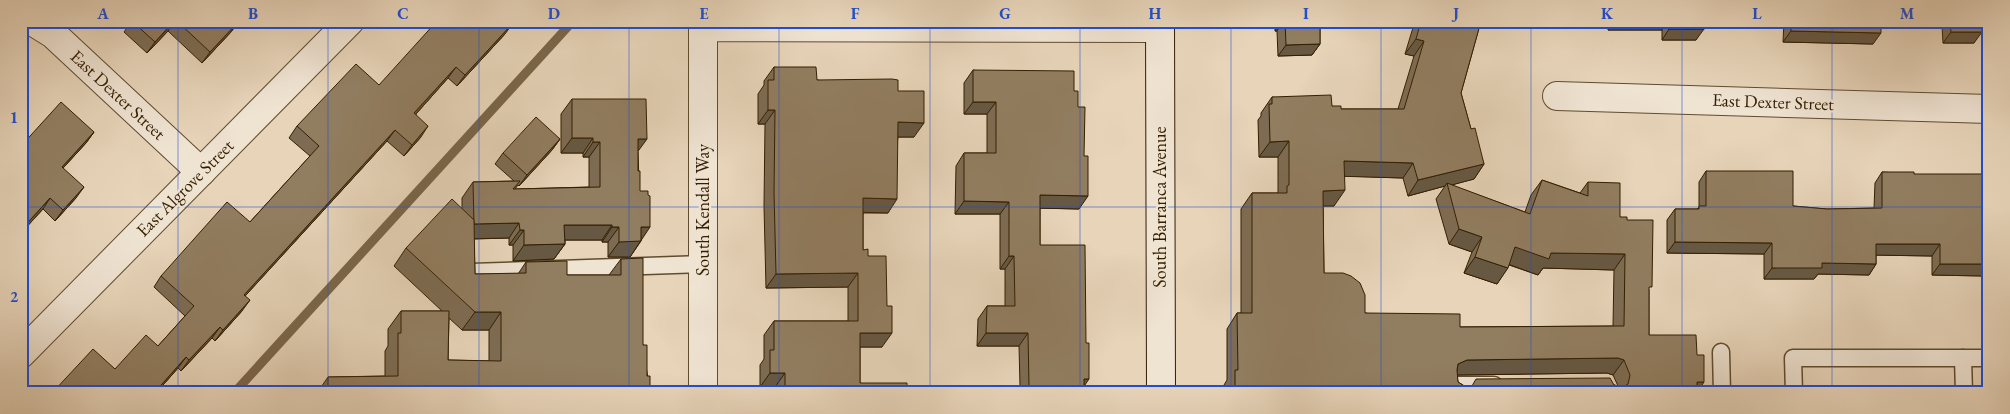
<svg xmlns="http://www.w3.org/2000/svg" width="2010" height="414" viewBox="0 0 2010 414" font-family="'EB Garamond',serif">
<rect width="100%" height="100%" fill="#e7d4b9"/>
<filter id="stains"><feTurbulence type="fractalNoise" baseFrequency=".004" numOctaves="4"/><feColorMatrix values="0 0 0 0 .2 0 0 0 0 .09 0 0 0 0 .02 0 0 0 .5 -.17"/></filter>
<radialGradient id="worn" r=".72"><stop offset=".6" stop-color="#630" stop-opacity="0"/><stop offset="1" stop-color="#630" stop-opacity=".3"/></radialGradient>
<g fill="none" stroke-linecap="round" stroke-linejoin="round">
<polyline stroke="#7a6649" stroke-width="9" points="234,393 573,21"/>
<defs>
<g id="service">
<polyline points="471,272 703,264"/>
<polyline points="1721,352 1722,393"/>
<polyline points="1963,358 1964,393"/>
<polyline points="1456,393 1456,385 1494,385"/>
<polyline points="1794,393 1793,358 1989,358"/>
</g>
<g id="minor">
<polyline points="32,21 53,34 201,172"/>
<polyline points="1557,96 1989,109"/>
<polyline points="21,354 350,21"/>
<polyline points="703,393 703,27 1160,28"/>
</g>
<polyline id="secondary" points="1160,21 1161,393"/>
</defs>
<use href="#service" stroke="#604c2e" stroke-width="19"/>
<use href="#minor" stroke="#604c2e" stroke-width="30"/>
<use href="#secondary" stroke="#331e00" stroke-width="30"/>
<use href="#service" stroke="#efe3d2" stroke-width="16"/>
<use href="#minor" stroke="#efe3d2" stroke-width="28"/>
<use href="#secondary" stroke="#efe3d2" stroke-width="28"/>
</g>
<g fill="#7d6c53" stroke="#331e00" fill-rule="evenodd">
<polygon points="132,21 239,21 231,32 202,63 168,31 147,53 124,32"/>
<polygon points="1241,21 1320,21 1320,44 1312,55 1278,56 1277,31 1275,31 1275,23 1241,24"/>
<path d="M1415,21H1481L1461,93L1471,129L1484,164L1474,179L1451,185L1525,212L1531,195L1542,180L1580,193L1588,182L1620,217L1627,220L1649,290V335L1697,392V393H1224V385L1227,380V329L1237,313H1241V209L1252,193H1278V157H1259L1258,120L1261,116V113L1272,97L1332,106L1341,109H1398L1414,56L1405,54ZM1344,176L1403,178L1408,196L1445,186L1436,199L1449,244L1472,252L1464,273L1497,284L1509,265L1538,275L1543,268L1614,270L1613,326L1460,327L1365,313L1324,273L1323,206H1334ZM1607,373L1613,375L1618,386L1614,385L1466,387L1458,382L1457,375Z"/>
<polygon points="1608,21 1704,21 1696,40 1662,40 1662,30 1608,30"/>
<polygon points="1784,21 1881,21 1873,44 1783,42"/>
<polygon points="1924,21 1982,21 1974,43 1943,43 1942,26 1924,26"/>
<polygon points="505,34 457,86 448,78 416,114 421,137 404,156 387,141 245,296 242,311 215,341 212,338 181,371 178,368 156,393 52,393 115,369 158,346 185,316 154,287 161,276 250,222 310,156 289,138 297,126 379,85"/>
<polygon points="774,67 817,80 898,91 914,137 898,137 888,213 863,213 863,250 868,256 882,347 860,347 860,383 907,393 775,393 775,387 760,387 760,365 764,359 764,335 774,321 848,321 848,287 766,288 764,206 765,124 758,124 758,94 764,85 764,81"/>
<polygon points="973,70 1074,91 1079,209 1040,208 1040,245 1084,388 1084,393 972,393 977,386 1020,386 1019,346 977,346 978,319 987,306 1005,306 1005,269 1000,269 1000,214 955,214 956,166 964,153 987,153 987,114 964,114 964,83"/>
<path d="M572,99L638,152L641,241L630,257H608V242H602V240H565V244L554,259L513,261V245H509V238L474,239L475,274H518L526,262L567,275H609L621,259L643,345L650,393H317L328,377L385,376V351L388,346V329L401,311H442L394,266L406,248L462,208V198L473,182L514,181L495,164L503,153L560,139L552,150L519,186L518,185L515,189L589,187V157H583V153H561V114ZM449,318L462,330H489V361L448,360Z"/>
<polygon points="94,132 86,143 63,168 76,198 55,221 43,209 22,232 25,234 21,240 21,146"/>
<polygon points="1706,171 1793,206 1827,209 1874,208 1875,183 1882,172 1914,174 1983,201 1989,201 1989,267 1983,276 1932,275 1932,256 1876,255 1876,264 1869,275 1818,274 1814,279 1764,279 1764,254 1667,253 1667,220 1675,209 1697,209 1699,207 1699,182"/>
</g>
<g fill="#665843" stroke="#331e00">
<polygon points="175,21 168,31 147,53 155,42"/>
<polygon points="239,21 231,32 202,63 210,52"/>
<polygon points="1243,21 1276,21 1275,23 1241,24"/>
<polygon points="1282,21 1283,21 1277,31 1275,31"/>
<polygon points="1532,21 1540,21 1530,25"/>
<polygon points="1614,21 1668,21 1662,30 1608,30"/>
<polygon points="1928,21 1945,21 1942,26 1924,26"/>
<polygon points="513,23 505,34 457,86 465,75"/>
<polygon points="1669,29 1704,29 1696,40 1662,40"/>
<polygon points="1791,31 1881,33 1873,44 1783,42"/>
<polygon points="1951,32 1982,32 1974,43 1943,43"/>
<polygon points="1416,39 1424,41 1414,56 1405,54"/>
<polygon points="1320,44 1312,55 1278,56 1286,45"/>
<polygon points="456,67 448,78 407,124 414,113"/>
<polygon points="973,102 996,102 987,114 964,114"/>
<polygon points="768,110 775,110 765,124 758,124"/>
<polygon points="898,122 924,123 914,137 888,137"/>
<polygon points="428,126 421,137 404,156 412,145"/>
<polygon points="395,130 387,141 236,306 244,295"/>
<polygon points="94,132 86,143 54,178 62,167"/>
<polygon points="572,138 593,138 583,153 561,153"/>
<polygon points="560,139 552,150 519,186 527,175"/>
<polygon points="638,139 647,139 636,154"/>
<polygon points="1289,141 1278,157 1259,157 1270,142"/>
<polygon points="593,142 600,142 589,157 583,157"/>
<polygon points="1344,161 1413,163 1403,178 1333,176"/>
<polygon points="1484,164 1474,179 1448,186 1447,183 1445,186 1408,196 1418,180"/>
<polygon points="84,187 76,198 55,221 63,210"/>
<polygon points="1345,190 1334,206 1312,206 1323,191"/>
<polygon points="1040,195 1088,196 1079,209 1031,208"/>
<polygon points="50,198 43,209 21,233 21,230"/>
<polygon points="863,198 897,199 888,213 853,212"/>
<polygon points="964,201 1009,202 1000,214 955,214"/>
<polygon points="519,223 509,238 463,239 474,224"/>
<polygon points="564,225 612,225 602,240 554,240"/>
<polygon points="612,227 619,227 608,242 602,242"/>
<polygon points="641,227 650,227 630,257 608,257 619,242"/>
<polygon points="1459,229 1482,237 1472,252 1449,244"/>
<polygon points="520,230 524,230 513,245 509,245"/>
<polygon points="1675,242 1772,243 1764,254 1667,253"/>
<polygon points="565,244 554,259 513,261 524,245"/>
<polygon points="1876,244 1940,244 1932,256 1869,255"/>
<polygon points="1515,247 1551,253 1625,254 1614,270 1543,268 1538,275 1505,263"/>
<polygon points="1009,256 1014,256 1005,269 1000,269"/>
<polygon points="1475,257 1508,268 1497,284 1464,273"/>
<polygon points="1822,263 1876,264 1869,275 1818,274 1814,279 1764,279 1772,268"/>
<polygon points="1940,264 1989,264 1989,267 1983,276 1932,275"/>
<polygon points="858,273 848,287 766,288 776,274"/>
<polygon points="250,300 242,311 215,341 223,330"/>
<polygon points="475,312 501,312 489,330 462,330"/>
<polygon points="220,327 212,338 181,371 189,360"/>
<polygon points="860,333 892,333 882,347 850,347"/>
<polygon points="986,333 1028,333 1019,346 977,346"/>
<polygon points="186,357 178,368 156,393 154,393"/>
<polygon points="1618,358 1624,360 1613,375 1607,373 1456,375 1458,364 1467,360"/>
<polygon points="770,373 785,373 775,387 760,387"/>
<polygon points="1084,379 1089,379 1080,392"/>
<polygon points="1697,382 1704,382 1697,393"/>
</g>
<g fill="#917d60" stroke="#331e00" fill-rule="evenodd">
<polygon points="132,21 174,21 155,42"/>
<polygon points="177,21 239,21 210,52"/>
<polygon points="437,21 510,21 513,23 465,75 456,67 414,113 428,126 412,145 395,130 244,295 250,300 223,330 220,327 189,360 186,357 154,393 52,393 93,349 115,369 146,335 158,346 194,306 161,276 227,202 250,222 319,146 297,126 356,64 379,85"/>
<polygon points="1285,21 1320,21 1320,44 1286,45"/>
<path d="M1421,21H1481L1461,93L1471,129L1475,128L1484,164L1418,180L1413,163L1344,161L1345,190L1323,191L1324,273H1343L1351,276L1360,283L1365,295V313L1460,314V327L1624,326L1625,254L1551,253L1549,259L1515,247L1508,268L1475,257L1482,237L1459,229L1447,183L1530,214L1542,180L1588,196V182L1620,183V217H1627V220H1653L1652,287H1649V335H1696L1697,355H1704V382H1697V393H1235V370H1238L1237,313H1252V193H1287V186L1289,185V141L1270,142L1269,104H1272V97L1331,95L1332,106H1341V109H1404L1424,41L1416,39ZM1618,358L1624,360L1630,375L1628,384L1623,387L1614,385L1610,378L1476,379L1472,386L1466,387L1458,382L1457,370L1458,364L1467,360Z"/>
<rect x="1669" y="21" width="35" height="8"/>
<polygon points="1791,21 1881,21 1881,33 1791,31"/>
<polygon points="1950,21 1982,21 1982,32 1951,32"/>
<polygon points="774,67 816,67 817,80 892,79 898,80 898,91 924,91 924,123 898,122 897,199 863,198 863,250 868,249 868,256 886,256 887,306 892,306 892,333 860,333 860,383 907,383 907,393 785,393 785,373 770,373 770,350 774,350 774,321 858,321 858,273 776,274 774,192 775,110 768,110 768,80 774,80"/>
<polygon points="973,70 1074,71 1074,91 1078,91 1078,107 1085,107 1084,156 1088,156 1088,196 1040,195 1040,245 1085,245 1086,343 1089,343 1089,379 1084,379 1084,393 977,393 977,386 1029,386 1028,333 986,333 987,306 1015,306 1014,256 1009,256 1009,202 964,201 964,153 996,153 996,102 973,102"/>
<polygon points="572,99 646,99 647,139 638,139 638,171 640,171 640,191 648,191 648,195 650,196 650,227 641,227 641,241 619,242 619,227 612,227 612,225 564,225 565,244 524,245 524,230 520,230 519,223 474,224 473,182 520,181 513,189 600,187 600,142 593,142 593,138 572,138"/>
<polygon points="61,102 94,132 62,167 84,187 63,210 50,198 21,230 21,146"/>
<polygon points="536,117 560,139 527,175 503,153"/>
<polygon points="1706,171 1793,171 1793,206 1827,209 1882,208 1882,172 1914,172 1914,174 1983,174 1983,201 1989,201 1989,264 1940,264 1940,244 1876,244 1876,264 1822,263 1822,268 1772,268 1772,243 1675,242 1675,209 1699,209 1699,206 1706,206"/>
<polygon points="452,199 474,220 475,274 526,273 526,262 567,261 567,275 621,275 621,259 643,258 643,345 647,345 647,376 650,376 650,393 325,393 325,390 328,390 328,377 398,376 398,333 401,333 401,311 449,311 448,360 501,361 501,312 475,312 406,248"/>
<polygon points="21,231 25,234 21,238"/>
</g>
<path fill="none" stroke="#1d4ed8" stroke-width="1" stroke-opacity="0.55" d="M178,21V393M328,21V393M479,21V393M629,21V393M779,21V393M930,21V393M1080,21V393M1231,21V393M1381,21V393M1531,21V393M1682,21V393M1832,21V393M21,207H1989"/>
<g text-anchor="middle" stroke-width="4.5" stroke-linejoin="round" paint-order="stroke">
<g font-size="18" fill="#331e00" stroke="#efe3d2">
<text transform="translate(118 95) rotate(43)" y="6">East Dexter Street</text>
<text transform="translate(1773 102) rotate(2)" y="6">East Dexter Street</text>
<text transform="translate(185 188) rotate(-45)" y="6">East Algrove Street</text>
<text transform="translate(1160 207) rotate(-90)" y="6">South Barranca Avenue</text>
<text transform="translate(703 210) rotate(-90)" y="6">South Kendall Way</text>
</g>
</g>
<rect width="2010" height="414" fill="none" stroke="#e7d4b9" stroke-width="55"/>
<rect x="28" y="28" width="1954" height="358" fill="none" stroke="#1d4ed8" stroke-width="2"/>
<g font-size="16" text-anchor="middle" font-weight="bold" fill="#1d4ed8">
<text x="103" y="19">A</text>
<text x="253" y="19">B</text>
<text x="403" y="19">C</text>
<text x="554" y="19">D</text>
<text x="704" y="19">E</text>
<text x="855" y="19">F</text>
<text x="1005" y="19">G</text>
<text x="1155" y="19">H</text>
<text x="1306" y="19">I</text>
<text x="1456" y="19">J</text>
<text x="1607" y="19">K</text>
<text x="1757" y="19">L</text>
<text x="1907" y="19">M</text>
<text x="14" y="123">1</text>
<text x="14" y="302">2</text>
</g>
<rect width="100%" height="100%" filter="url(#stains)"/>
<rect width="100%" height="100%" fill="url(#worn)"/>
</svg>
